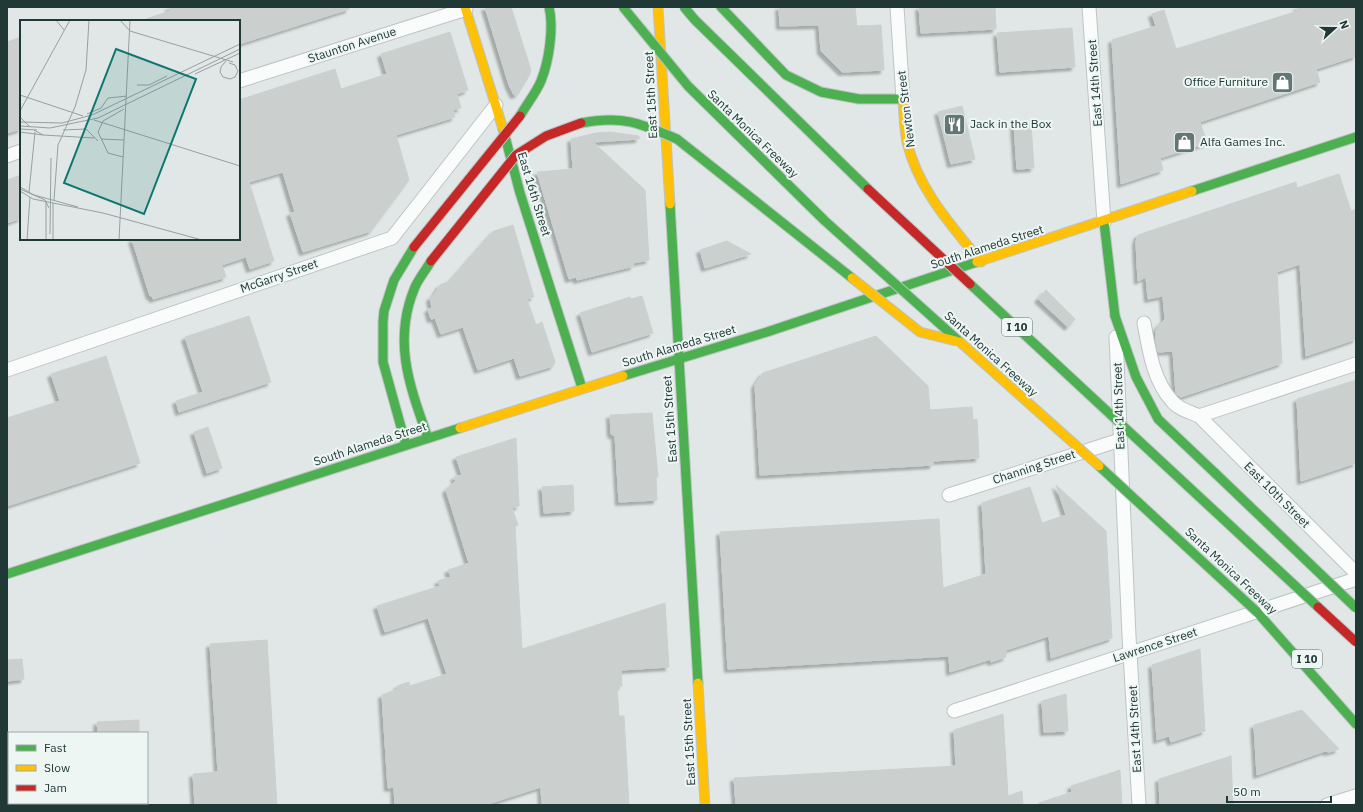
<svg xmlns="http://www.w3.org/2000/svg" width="1363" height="812" viewBox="0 0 1363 812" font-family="'IBM Plex Sans',sans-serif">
<defs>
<filter id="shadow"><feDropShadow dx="-3.5" dy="3.5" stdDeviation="1" flood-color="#0004"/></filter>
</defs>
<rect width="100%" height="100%" fill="#e1e7e6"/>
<g fill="#cbd0cf" stroke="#cad0cf" filter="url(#shadow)">
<polygon points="169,7 349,7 349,9 239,44 239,21 146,21 146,19 170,11"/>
<polygon points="485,7 511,7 531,70 529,76 518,94 514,95 509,85"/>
<polygon points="779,7 855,7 857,26 881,25 884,70 842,72 821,51 819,25 780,26"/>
<polygon points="919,7 995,7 996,29 921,33"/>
<polygon points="1297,7 1356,7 1356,56 1316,69 1320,82 1200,122 1207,143 1160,158 1163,170 1121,184 1112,40 1156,26 1152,14 1164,10 1176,49 1298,11"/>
<polygon points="1072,28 1075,67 1000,72 997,33"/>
<polygon points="450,32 468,90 457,94 461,108 453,110 455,117 396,135 409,180 371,231 303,252 290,213 295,212 283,172 249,182 274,261 250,269 246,257 222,265 226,277 153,299 152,296 150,296 132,239 239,239 239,100 335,69 341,89 387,74 381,54"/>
<polygon points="21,37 21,129 7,133 7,42"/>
<polygon points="962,106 975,159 951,164 938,112"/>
<polygon points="1031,123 1034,168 1017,169 1014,124"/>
<polygon points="611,132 639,136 639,139 593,142 645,190 649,260 633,263 634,266 577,280 576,277 569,279 537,172 573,169 571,139 596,133"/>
<polygon points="1339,174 1351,211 1356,209 1356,339 1306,356 1300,264 1277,272 1282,363 1181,397 1176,394 1173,351 1158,352 1156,343 1156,331 1159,325 1165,319 1163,296 1148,299 1146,277 1138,281 1136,242 1138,235 1296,182 1297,188"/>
<polygon points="21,175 21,218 7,223 7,180"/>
<polygon points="513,225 534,297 527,299 536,325 542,322 555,362 553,366 520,376 514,358 478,370 463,327 441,334 435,318 431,319 428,309 432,308 430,298 434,295 440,285 450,281 494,231"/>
<polygon points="727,241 751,254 705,268 700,250"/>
<polygon points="1046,290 1075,319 1068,327 1038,299"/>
<polygon points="642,296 653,333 592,352 580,313 630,297 631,299"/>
<polygon points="249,316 271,382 179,412 176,401 203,392 185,337"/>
<polygon points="876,336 928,386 930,410 972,407 973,420 977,419 979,458 933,461 933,465 760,475 755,385 763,373"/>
<polygon points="106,356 140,463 7,506 7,418 60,401 51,374"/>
<polygon points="1356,380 1356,463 1301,481 1297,399"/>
<polygon points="652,413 658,477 656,477 657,500 619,502 615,435 612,435 611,433 610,415"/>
<polygon points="208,427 222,468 207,473 194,432"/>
<polygon points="516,438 519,506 512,508 518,525 515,526 522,649 665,603 669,667 621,670 622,686 617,686 619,716 624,716 629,805 542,805 541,787 485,805 395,805 394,787 388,788 382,695 398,689 397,686 409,682 410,686 447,674 428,618 385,632 377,606 440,586 438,581 451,577 448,570 469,563 446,490 456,481 454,477 462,475 456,457"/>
<polygon points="573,485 574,511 544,513 542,487"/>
<polygon points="1056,485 1106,531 1112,638 1051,658 1049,636 1006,650 1006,657 991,662 991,659 950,672 949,656 728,669 720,532 939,519 943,588 986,574 982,503 1030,487 1042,523 1066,515"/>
<polygon points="267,640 277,805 195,805 193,774 218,772 210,644"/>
<polygon points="1200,649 1205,731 1171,742 1169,736 1157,740 1152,665"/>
<polygon points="22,659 24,679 7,681 7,660"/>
<polygon points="1066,694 1068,731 1044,732 1042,701"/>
<polygon points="1302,710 1339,749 1329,752 1325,751 1257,775 1254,725"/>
<polygon points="1003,714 1008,796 1022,791 1023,805 736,805 734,778 956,766 954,730"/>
<polygon points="139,720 139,733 98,733 97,722"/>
<polygon points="1231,756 1233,805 1160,805 1159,779"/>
<polygon points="1120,770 1122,805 1039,805 1039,803 1072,792 1071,786"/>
</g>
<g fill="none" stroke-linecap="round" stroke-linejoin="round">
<defs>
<g id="street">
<polyline points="897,7 903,99"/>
<polyline points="1089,7 1104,222"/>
<polyline points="239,81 466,9"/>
<polyline points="7,156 21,151"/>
<path d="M1144,323C1149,350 1153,380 1172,401C1178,409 1190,412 1199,416L1356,573"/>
<polyline points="1116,337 1129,636 1139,805"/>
<polyline points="7,370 392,238 496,105"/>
<polyline points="1199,416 1356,364"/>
<polyline points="949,495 1120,440"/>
<polyline points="954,711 1356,579"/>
<polyline points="1327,805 1356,796"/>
</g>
<g id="fast">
<polyline points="721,7 786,75 821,92 859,99 903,99"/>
<polyline points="503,129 520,193 582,388"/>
<polyline points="1192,191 1356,137"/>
<polyline points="670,204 698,683"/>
<polyline points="1104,222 1115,316"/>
<polyline points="1115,316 1136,377 1158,419 1215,473"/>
<polyline points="623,376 767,332 977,262"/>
<path d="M428,438C410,387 392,341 415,287C419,278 426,270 431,261"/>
<polyline points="406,445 383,362 383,322 384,311 394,280 414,247"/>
<polyline points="7,574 460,428"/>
<polyline points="1257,612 1356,724"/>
</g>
<g id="slow">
<polyline points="465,7 503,129"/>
<polyline points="658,7 670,204"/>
<path d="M903,99C904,113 904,128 907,142C918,189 951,225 981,262"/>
<polyline points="977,262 1192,191"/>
<polyline points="460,428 623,376"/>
<polyline points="698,683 705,805"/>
</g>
</defs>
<use href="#street" stroke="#bec4c3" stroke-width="15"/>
<use href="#fast" stroke="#bdc4c3" stroke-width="11"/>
<use href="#slow" stroke="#bdc4c3" stroke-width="11"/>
<use href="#street" stroke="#fafbfb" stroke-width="13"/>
<use href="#fast" stroke="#4caf50" stroke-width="9"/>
<use href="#slow" stroke="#ffc107" stroke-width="9"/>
<defs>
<g id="fast-bridge">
<polyline points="623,7 688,86 825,221 960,342"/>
<polyline points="684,7 695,20 868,189"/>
<path d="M520,116C526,105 536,93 541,81C549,61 554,28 549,7"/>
<path d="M581,123C623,115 640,123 677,139L852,278"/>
<polyline points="970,284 1318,607"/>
<polyline points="1099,466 1257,612"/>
<polyline points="1215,473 1356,608"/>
</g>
<g id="slow-bridge">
<polyline points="852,278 920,332 956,341"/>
<polyline points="960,342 1099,466"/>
</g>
<g id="jam-bridge">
<polyline points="868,189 970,284"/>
<polyline points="414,247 520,116"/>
<polyline points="431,261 516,155 546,136 581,123"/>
<polyline points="1318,607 1356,642"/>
</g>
</defs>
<use href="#fast-bridge" stroke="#bbc3c3" stroke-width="11" stroke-linecap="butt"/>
<use href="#slow-bridge" stroke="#bbc3c3" stroke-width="11" stroke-linecap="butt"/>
<use href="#jam-bridge" stroke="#bbc3c3" stroke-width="11" stroke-linecap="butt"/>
<use href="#fast-bridge" stroke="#4caf50" stroke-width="9"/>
<use href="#slow-bridge" stroke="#ffc107" stroke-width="9"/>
<use href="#jam-bridge" stroke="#c62828" stroke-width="9"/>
</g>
<defs>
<symbol id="shop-square" viewBox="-11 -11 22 22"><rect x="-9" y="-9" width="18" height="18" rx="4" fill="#647674" stroke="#eef6f4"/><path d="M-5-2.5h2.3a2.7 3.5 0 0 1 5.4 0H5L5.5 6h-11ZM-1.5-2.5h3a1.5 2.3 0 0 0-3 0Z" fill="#fff"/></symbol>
<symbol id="restaurant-square" viewBox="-11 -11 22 22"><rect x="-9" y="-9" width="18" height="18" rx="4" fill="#647674" stroke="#eef6f4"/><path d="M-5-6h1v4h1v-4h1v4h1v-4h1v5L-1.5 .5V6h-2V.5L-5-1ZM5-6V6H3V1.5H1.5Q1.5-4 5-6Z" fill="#fff"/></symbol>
</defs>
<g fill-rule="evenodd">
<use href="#shop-square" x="1270" y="70" width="25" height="25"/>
<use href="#restaurant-square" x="942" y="112" width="25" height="25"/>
<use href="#shop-square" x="1172" y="130" width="25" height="25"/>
</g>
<g text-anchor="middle" stroke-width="4" stroke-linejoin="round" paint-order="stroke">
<g fill="#eef6f4" stroke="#5e7270" stroke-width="1">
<rect x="1002" y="318" width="30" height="18" rx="3"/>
<rect x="1292" y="650" width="30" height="18" rx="3"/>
</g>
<g font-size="11" font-weight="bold" fill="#203937">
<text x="1017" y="331">I 10</text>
<text x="1307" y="663">I 10</text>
</g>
<g font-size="12" fill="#203937" stroke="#eef6f4">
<text transform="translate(352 45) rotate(-18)" y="4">Staunton Avenue</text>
<text transform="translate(1095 83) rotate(-94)" y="4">East 14th Street</text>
<text transform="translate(651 95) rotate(-93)" y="4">East 15th Street</text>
<text transform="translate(906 109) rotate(-97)" y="4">Newton Street</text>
<text transform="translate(753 134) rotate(44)" y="4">Santa Monica Freeway</text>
<text transform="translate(534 194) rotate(73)" y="4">East 16th Street</text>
<text transform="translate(987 247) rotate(-18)" y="4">South Alameda Street</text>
<text transform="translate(279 276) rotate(-19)" y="4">McGarry Street</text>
<text transform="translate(679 346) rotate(-17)" y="4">South Alameda Street</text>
<text transform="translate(991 354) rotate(42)" y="4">Santa Monica Freeway</text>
<text transform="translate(1119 406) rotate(-92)" y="4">East 14th Street</text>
<text transform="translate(670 419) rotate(-94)" y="4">East 15th Street</text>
<text transform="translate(370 444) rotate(-18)" y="4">South Alameda Street</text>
<text transform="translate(1034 467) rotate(-18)" y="4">Channing Street</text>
<text transform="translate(1277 495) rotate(45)" y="4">East 10th Street</text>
<text transform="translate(1231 571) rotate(43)" y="4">Santa Monica Freeway</text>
<text transform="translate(1155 645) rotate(-18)" y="4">Lawrence Street</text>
<text transform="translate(1135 729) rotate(-93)" y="4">East 14th Street</text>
<text transform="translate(689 742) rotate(-93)" y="4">East 15th Street</text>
</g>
<g font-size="12" fill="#203937" stroke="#eef6f4" text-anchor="start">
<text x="1268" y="86" text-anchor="end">Office Furniture</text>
<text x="970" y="128">Jack in the Box</text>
<text x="1200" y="146">Alfa Games Inc.</text>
</g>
</g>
<g transform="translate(20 20)">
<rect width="220" height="220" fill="#e1e7e6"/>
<path fill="none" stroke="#94a1a0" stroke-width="1" d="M36,0L44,10M100,0L110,11L213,42M206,41L201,47L200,52L203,57L210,59L215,57L218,51L215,45L209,43M175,54L220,33M117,65H129L147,56M0,75L63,96M88,78L107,76M0,91L50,0M67,94L81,88L88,78M0,97L10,107M74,100L220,146M0,102L42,103L72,95L220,24M0,106L30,108L78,98L220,29M0,109L17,110M14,110L23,115L74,118M43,110L66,109L78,121M0,112L23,115M81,119L104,120M103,137L88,133L78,112L83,101L104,89M0,167L14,175L58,187M0,169L25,180L29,188M0,171L13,179L83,193L182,220M9,172L15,112M34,180L38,125L55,87L66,50L69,0M26,182V220M30,214L31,138M7,220L10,177M33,220V183M99,220L110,0"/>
<path fill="#0f766e" fill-opacity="0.15" stroke="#0f766e" stroke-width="2" d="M96,29L176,59L124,194L44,163Z"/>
<rect width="220" height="220" fill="none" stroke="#203937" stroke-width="2"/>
</g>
<rect width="1363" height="812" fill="none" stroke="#203937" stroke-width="16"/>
<rect x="8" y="732" width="140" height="72" fill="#eef6f4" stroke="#9caaa8"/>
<rect x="16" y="745" width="20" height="6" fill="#4caf50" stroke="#9caaa8"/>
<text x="44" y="752" font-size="12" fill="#203937">Fast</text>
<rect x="16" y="765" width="20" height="6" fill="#ffc107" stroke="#9caaa8"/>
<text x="44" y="772" font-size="12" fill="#203937">Slow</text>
<rect x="16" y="785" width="20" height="6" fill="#c62828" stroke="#9caaa8"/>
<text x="44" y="792" font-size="12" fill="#203937">Jam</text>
<g transform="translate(1335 28) rotate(69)" stroke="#eef6f4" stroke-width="3" paint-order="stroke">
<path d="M0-3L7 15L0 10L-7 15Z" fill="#203937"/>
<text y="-6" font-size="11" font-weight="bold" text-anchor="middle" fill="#203937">N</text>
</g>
<path d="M1227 796v6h104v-6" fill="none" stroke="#203937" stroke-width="2"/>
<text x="1233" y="796" font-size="12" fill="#203937" stroke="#eef6f4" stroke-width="3" paint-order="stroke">50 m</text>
</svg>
